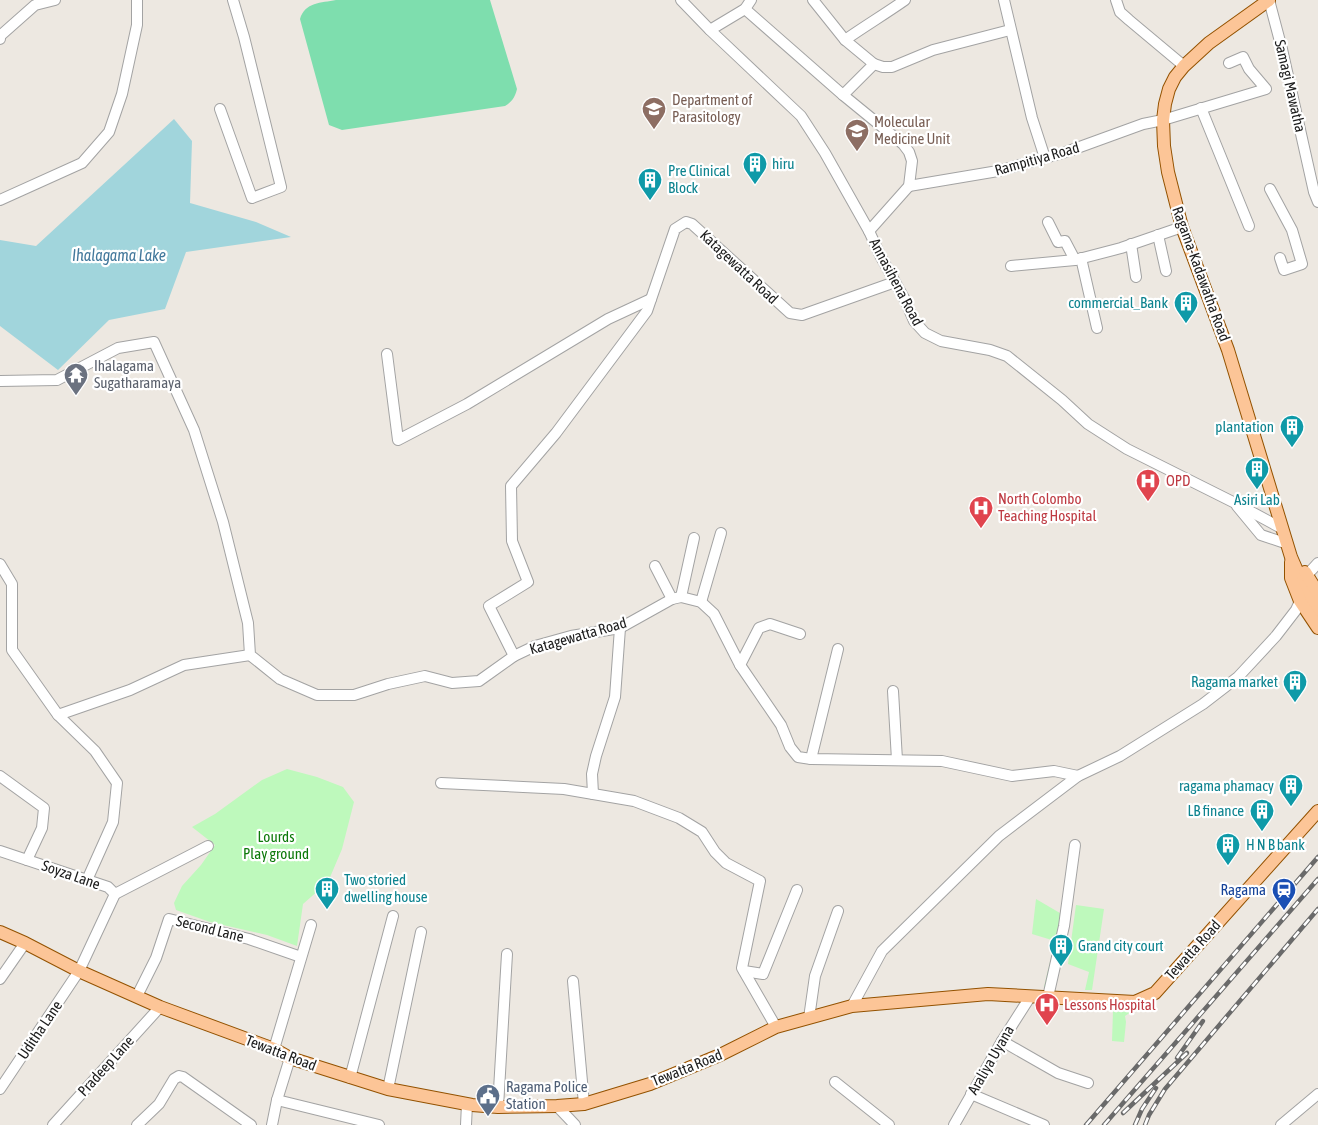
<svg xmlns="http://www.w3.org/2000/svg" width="1318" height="1125" viewBox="0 0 1318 1125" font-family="'Asap Condensed',sans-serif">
<rect width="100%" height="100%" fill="#ede8e1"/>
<g fill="#bef9bc">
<polygon points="287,769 317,777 343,787 354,802 342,849 328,882 303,904 297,946 267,935 210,922 176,910 174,903 182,886 201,865 215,845 192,827 215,814 262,780"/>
<polygon points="1036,899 1065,916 1048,987 1044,987 1055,941 1032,934"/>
<polygon points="1076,905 1104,909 1092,990 1085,990 1089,972 1068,964"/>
<polygon points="1115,1006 1129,1008 1131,1012 1125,1016 1126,1022 1124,1042 1112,1041 1113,1011 1115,1011"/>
</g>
<path fill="#7edeae" d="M336,0H490L517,89C515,97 512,102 505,106L342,130L329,125L300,19C305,2 321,3 336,0Z"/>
<polygon fill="#a1d5dc" points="174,119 192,141 190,203 256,222 291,237 186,252 165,309 109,320 58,370 0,326 0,240 36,246"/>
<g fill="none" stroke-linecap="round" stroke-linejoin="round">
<defs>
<g id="minor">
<polyline points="681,0 710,30 801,116 825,153 869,231 880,255 905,300 914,321 925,333 941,341 990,350 1007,356 1062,400 1088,424 1127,449 1235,503 1283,529"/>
<polyline points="813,0 845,40 874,64 843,95 903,144 909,152 912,161 909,186 869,231"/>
<polyline points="1004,0 1032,118 1045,158"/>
<polyline points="1116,0 1120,12 1129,20 1184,66"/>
<polyline points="1269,0 1282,49 1314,192 1318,202"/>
<polyline points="745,9 843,95"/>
<polyline points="710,30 745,9 751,0"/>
<polyline points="0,39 0,36 35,5 55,0"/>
<path d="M845,40C865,26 885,14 905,0"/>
<polyline points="874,64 883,67 892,67 933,50 1010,30"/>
<polyline points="1201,108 1249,226"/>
<polyline points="220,109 252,198 281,187 244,37 233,0"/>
<polyline points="909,186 998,171 1066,152 1143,124 1163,120 1266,89 1249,69 1243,57 1229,63"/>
<polyline points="1270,189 1292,230 1302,264 1284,270 1280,258"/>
<polyline points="0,200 82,163 109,132 122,94 137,25 137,0"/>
<polyline points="1048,222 1058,242 1065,241 1075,260"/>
<polyline points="1158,235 1166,271"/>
<polyline points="1131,244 1136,277"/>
<polyline points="1081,258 1097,328"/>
<polyline points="1011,266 1075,260 1121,248 1182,227"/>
<polyline points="895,282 802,315 790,313 692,224 686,222 675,229 647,311 556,433 511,486 512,541 528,582 489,606 514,656 535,646 571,636 620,628 672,599 681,597 701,602 714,614 740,665 781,725 790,747 798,757 811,759 942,761 1012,776 1054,771 1078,776"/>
<polyline points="387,354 398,440 467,404 608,319 651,299"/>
<polyline points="0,381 57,380 118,348 154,342 194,430 223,522 248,623 250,655 280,679 317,695 354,695 388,684 425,676 452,683 479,681 514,656"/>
<polyline points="1237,506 1261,535 1282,542 1287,542"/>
<polyline points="0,564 12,584 12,650 58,715"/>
<polyline points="655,566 672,599"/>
<polyline points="1307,575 1318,563"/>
<polyline points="681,597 694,538"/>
<polyline points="701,602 721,533"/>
<polyline points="740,665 759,628 770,624 800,634"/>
<polyline points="893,691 897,760"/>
<polyline points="811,759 838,649"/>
<polyline points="0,776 44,808 42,828 27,860"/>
<polyline points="441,783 564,789 634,801 679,818 702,832 715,852 726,863 760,881 742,968 776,1027"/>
<polyline points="593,794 592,774 596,756 615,697 620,628"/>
<polyline points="0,851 108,887 115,894 79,971 0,1089"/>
<polyline points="87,880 113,822 117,783 95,751 58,715 130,690 184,665 250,655"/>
<polyline points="115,894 208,846"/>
<polyline points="744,971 763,974 797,890"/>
<polyline points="0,979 25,943"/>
<polyline points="573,981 584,1104"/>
<polyline points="137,996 156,958 169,919 249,939 301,957"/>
<polyline points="1048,997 1064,926 1075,845"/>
<polyline points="852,1006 882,951 999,836 1078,776 1120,756 1203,704 1238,677 1276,636 1296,610 1300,601"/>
<polyline points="809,1018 815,976 838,911"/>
<polyline points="1002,1041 1058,1073 1088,1083"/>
<polyline points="274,1049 311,925"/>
<polyline points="350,1078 393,916"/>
<polyline points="835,1082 889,1125"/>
<polyline points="388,1089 421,932"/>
<polyline points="971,1094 1044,1125"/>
<polyline points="277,1100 379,1125"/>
<polyline points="557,1106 575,1125"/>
<polyline points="498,1107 507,954"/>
<polyline points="53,1125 160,1007"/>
<polyline points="137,1125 159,1104 174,1079 179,1076 183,1077 251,1125"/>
<polyline points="272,1125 277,1100 290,1058"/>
<polyline points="466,1125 467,1104"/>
<polyline points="954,1125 1002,1041 1030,997"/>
<polyline points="1281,1125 1318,1094"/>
</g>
<g id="major">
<polyline points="1269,0 1209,43 1184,66 1175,77 1169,89 1165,104 1163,120 1164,146 1168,172 1182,227 1228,350 1291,557 1304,587 1318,611"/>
<polyline points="1291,562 1291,578 1300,601 1318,628"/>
<polyline points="1305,572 1318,593"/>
<polyline points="0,932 25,943 79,971 160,1007 274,1049 290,1058 388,1089 472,1105 498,1107 557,1106 584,1104 650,1084 720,1055 776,1027 852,1006 988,994 1135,1002 1155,993 1318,811"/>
</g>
</defs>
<use href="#minor" stroke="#a3a3a3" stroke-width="12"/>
<use href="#major" stroke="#935200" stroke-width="14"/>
<use href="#minor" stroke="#fff" stroke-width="10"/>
<use href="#major" stroke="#fcc597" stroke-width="12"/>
<defs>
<g id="rail">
<polyline points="1177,1058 1203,1021"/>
<polyline points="1123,1113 1187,1053"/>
<polyline points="1086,1125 1318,857"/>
<polyline points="1104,1125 1318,879"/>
<polyline points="1135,1125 1142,1109 1156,1088"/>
<polyline points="1145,1125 1149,1115 1165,1089 1318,909"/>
</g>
</defs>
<use href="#rail" stroke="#6a6a6a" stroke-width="4.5"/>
<use href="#rail" stroke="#fff" stroke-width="2.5" stroke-dasharray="8" stroke-linecap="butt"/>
</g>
<defs>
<symbol id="university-pin" viewBox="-11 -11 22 30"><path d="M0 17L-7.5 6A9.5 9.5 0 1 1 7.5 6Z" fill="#8d6e63" stroke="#fff"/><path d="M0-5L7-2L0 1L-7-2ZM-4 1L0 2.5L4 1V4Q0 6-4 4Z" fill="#fff"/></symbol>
<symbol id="building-pin" viewBox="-11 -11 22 30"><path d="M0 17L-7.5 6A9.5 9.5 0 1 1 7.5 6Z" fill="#0f9aa8" stroke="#fff"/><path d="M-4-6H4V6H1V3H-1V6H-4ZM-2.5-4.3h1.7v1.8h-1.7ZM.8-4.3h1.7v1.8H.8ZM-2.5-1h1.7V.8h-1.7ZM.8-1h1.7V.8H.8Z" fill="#fff"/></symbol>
<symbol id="temple-pin" viewBox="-11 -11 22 30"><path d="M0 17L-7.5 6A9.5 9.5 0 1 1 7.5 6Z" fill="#6b7280" stroke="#fff"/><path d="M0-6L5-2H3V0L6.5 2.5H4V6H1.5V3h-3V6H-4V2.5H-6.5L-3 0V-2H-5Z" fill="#fff"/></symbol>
<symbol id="hospital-pin" viewBox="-11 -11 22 30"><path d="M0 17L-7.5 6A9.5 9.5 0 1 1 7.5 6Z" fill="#e0444e" stroke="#fff"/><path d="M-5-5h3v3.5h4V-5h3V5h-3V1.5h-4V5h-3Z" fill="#fff"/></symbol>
<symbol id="station-pin" viewBox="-11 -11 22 30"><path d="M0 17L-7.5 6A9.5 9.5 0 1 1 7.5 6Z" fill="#1a4fb4" stroke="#fff"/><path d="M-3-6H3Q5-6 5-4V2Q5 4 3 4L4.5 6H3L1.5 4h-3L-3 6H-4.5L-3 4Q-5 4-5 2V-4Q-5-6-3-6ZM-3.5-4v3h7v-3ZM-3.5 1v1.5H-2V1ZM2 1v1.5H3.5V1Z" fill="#fff"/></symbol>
<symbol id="civic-pin" viewBox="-11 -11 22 30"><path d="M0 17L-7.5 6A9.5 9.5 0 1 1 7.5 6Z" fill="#5c6f8a" stroke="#fff"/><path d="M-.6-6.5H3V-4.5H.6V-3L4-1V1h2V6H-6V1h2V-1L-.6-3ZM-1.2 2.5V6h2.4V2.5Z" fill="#fff"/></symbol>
</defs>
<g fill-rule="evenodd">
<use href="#university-pin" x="640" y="95" width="28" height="38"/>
<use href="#university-pin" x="843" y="117" width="28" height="38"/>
<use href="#building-pin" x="741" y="150" width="28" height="38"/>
<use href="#building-pin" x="636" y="166" width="28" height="38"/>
<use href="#building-pin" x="1172" y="289" width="28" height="38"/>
<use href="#temple-pin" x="62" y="361" width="28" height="38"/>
<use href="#building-pin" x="1278" y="413" width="28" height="38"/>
<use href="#building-pin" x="1243" y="455" width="28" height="38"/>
<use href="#hospital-pin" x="1134" y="467" width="28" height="38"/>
<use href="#hospital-pin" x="967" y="494" width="28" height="38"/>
<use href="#building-pin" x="1281" y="668" width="28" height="38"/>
<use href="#building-pin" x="1277" y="772" width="28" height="38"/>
<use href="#building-pin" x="1248" y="797" width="28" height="38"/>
<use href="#building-pin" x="1214" y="831" width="28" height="38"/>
<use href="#building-pin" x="313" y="875" width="28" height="38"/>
<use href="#station-pin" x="1270" y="876" width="28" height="38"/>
<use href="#building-pin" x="1047" y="932" width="28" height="38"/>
<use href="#hospital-pin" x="1033" y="991" width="28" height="38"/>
<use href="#civic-pin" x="474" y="1082" width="28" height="38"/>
</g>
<g text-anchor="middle" stroke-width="4.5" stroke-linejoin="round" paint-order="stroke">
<g font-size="15" fill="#1c1c1c" stroke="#fff">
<text transform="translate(1290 86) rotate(77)" y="5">Samagi Mawatha</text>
<text transform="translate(1037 159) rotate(-16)" y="5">Rampitiya Road</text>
<text transform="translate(739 267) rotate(43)" y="5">Katagewatta Road</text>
<text transform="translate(1201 274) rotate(70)" y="5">Ragama-Kadawatha Road</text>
<text transform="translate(896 282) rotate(62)" y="5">Annasihena Road</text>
<text transform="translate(578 636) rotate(-16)" y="5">Katagewatta Road</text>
<text transform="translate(71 875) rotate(19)" y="5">Soyza Lane</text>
<text transform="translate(210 929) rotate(14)" y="5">Second Lane</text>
<text transform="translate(1193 950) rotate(-48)" y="5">Tewatta Road</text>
<text transform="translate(40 1030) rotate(-56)" y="5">Uditha Lane</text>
<text transform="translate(281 1053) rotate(21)" y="5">Tewatta Road</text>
<text transform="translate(991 1060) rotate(-60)" y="5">Araliya Uyana</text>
<text transform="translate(106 1066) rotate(-48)" y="5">Pradeep Lane</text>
<text transform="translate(687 1068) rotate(-22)" y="5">Tewatta Road</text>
</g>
<g font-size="15" fill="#785e54" stroke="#fff" text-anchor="start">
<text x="672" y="105">Department of<tspan x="672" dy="17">Parasitology</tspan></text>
<text x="874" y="127">Molecular<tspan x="874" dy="17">Medicine Unit</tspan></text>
</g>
<g font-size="15" fill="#0d838f" stroke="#fff" text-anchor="start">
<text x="772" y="169">hiru</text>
<text x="668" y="176">Pre Clinical<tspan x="668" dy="17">Block</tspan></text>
<text x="1168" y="308" text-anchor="end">commercial_Bank</text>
<text x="1274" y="432" text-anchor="end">plantation</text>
<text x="1257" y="505" text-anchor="middle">Asiri Lab</text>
<text x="1278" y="687" text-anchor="end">Ragama market</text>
<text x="1274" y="791" text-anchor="end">ragama phamacy</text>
<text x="1244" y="816" text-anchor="end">LB finance</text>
<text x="1246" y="850">H N B bank</text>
<text x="344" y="885">Two storied<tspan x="344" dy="17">dwelling house</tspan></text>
<text x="1078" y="951">Grand city court</text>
</g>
<g font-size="15" fill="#5b616d" stroke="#fff" text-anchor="start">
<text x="94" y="371">Ihalagama<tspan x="94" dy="17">Sugatharamaya</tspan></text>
</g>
<g font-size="15" fill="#be3a42" stroke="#fff" text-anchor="start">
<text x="1166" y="486">OPD</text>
<text x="998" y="504">North Colombo<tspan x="998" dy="17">Teaching Hospital</tspan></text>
<text x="1064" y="1010">Lessons Hospital</text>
</g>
<g font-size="15" fill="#0d790a" stroke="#fff">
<text x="276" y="842">Lourds<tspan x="276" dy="17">Play ground</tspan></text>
</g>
<g font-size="15" fill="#164399" stroke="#fff" text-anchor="end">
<text x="1266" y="895">Ragama</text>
</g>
<g font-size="15" fill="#4e5e75" stroke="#fff" text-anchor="start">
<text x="506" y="1092">Ragama Police<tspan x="506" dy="17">Station</tspan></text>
</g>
<g font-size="16" font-style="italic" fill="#42789c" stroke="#fff">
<text x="119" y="261">Ihalagama Lake</text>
</g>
</g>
</svg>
